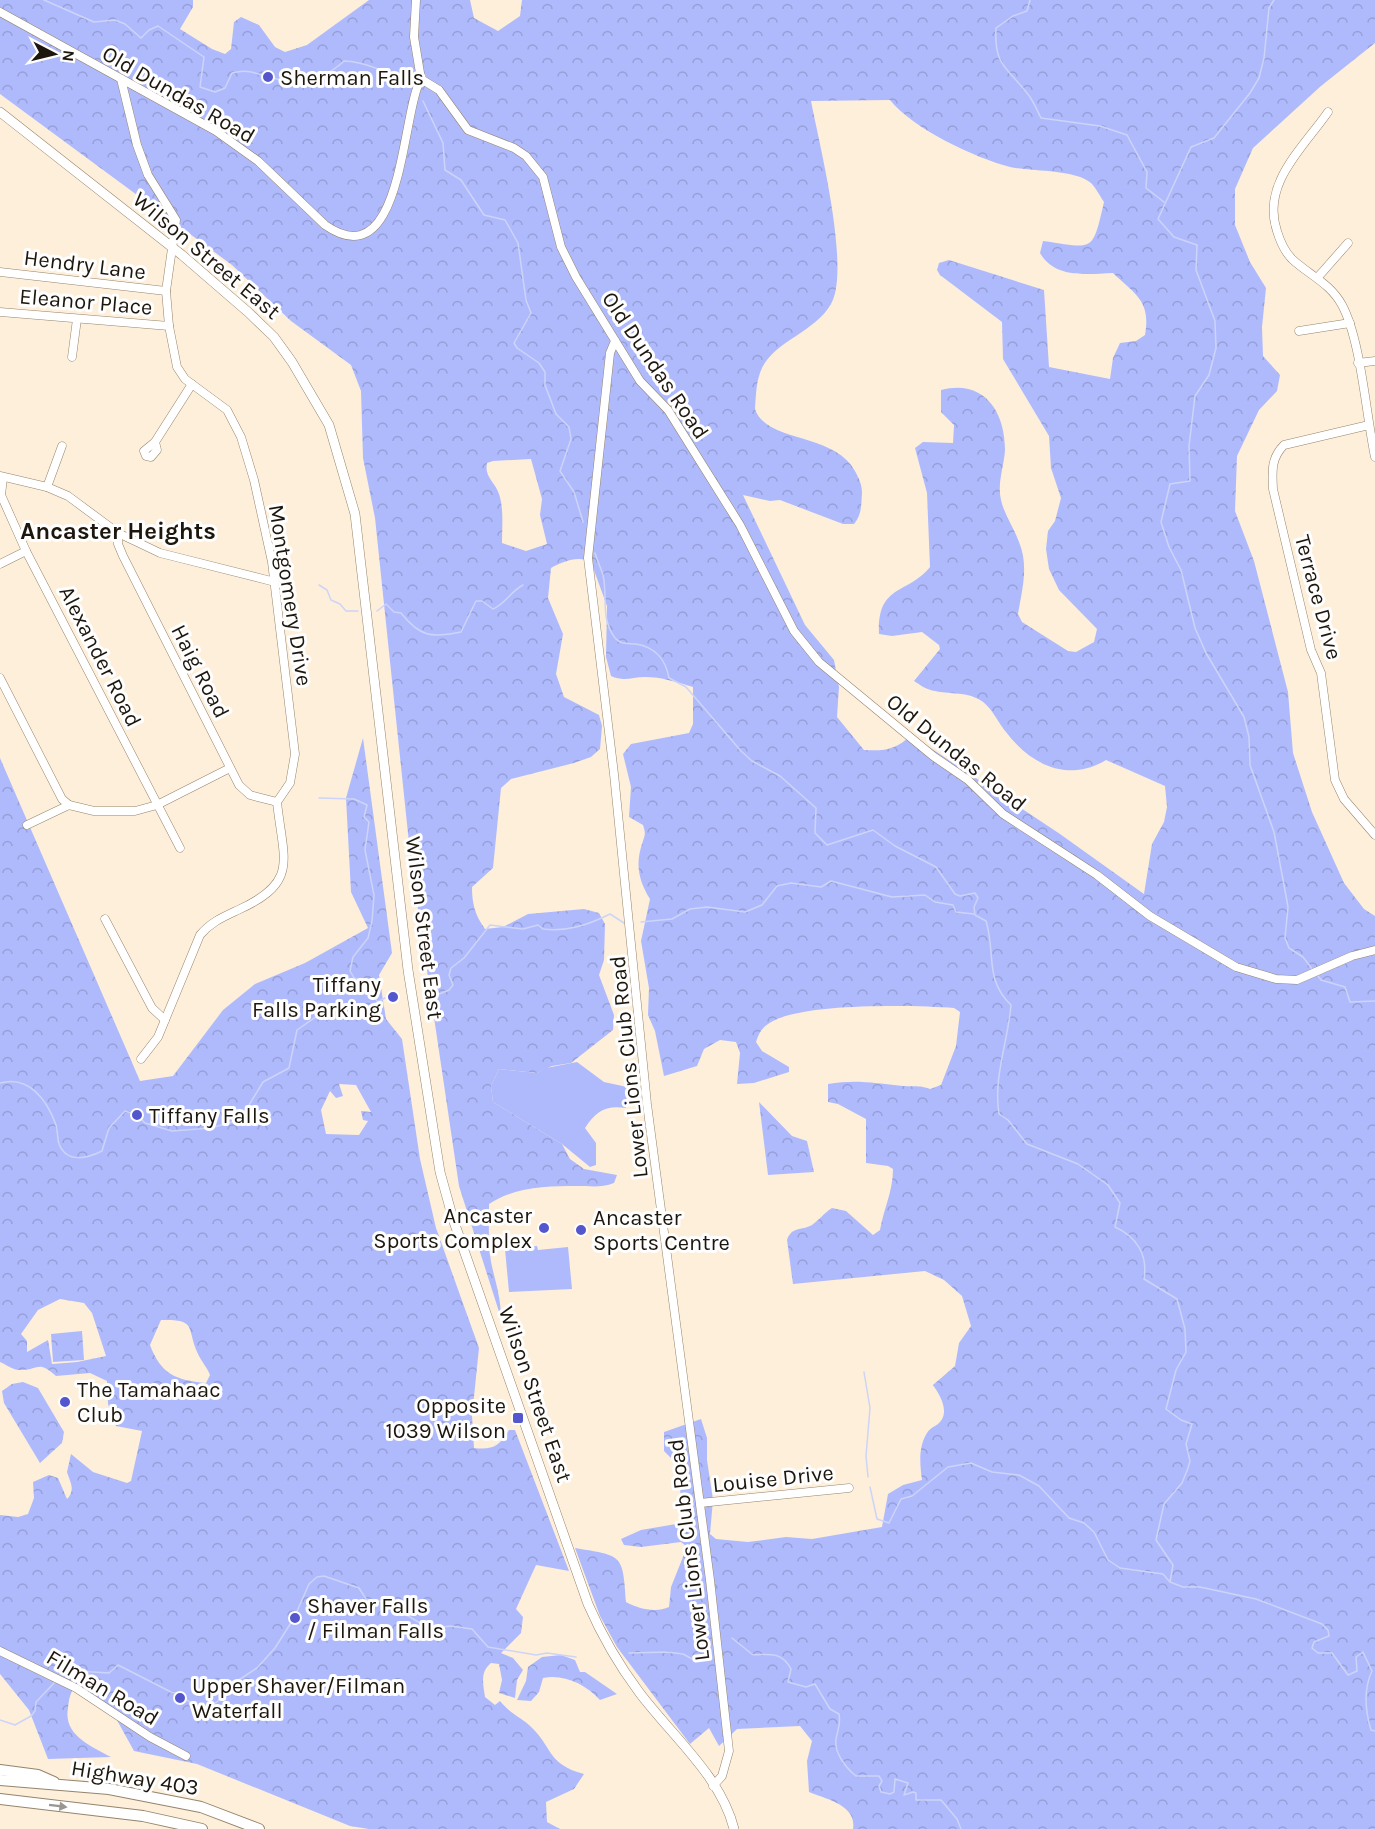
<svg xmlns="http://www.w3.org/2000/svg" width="1375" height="1829" viewBox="0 0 1375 1829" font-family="Karla,sans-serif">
<defs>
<pattern id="forest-crowns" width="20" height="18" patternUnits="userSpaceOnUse" patternTransform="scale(1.5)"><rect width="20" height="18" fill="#afbafd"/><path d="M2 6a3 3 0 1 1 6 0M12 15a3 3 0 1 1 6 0" fill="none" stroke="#969fd8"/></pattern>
</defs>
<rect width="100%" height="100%" fill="#feefda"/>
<g fill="#afbafd">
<path d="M577,1062L604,1082L627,1087L626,1108C606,1105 596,1111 585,1128L596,1143V1165L590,1167L562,1144L493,1102L491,1086L499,1069L537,1073L546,1068Z"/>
<polygon points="537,1246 538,1250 568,1247 572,1289 509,1292 505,1249"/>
</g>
<g fill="url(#forest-crowns)" fill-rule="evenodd">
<path d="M0,0H193V7L180,29L212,49L225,54L231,49L234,22L241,17L259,25L275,47L285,52L307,45L369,0H470L474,18L498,31L520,16L522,0H1375V43L1321,86L1253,148L1235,189V225L1250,262L1266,288L1262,327L1263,356L1280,375L1277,391L1259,410L1237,456L1235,511L1254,561L1288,692L1293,753L1312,812L1344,883L1364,909L1375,916V1829H853C857,1805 826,1799 809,1792L807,1761L812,1741L800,1726L737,1729L719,1746L709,1728L690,1744L617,1647L600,1616L575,1548C622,1556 623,1553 626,1602C639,1609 656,1613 669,1607L671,1587L687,1547L681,1542L641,1547L624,1545L621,1539L641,1530L682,1523L679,1466L664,1451V1432L701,1419L707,1438V1460L713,1500L710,1534L716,1539L748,1542L786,1537L812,1539L882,1527L888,1494L903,1485L922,1480C920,1465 918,1447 927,1433C930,1428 934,1427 938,1424C951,1413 940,1395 933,1385L955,1366L959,1343L971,1326L962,1296L944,1280L925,1271L793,1284L787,1240C792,1226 801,1231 812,1225C818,1221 824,1213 832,1208L846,1211L873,1235L880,1230C884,1208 893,1191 893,1169L888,1166L866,1163V1119L838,1104L828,1102V1084C856,1079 874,1083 903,1086C913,1087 920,1085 930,1089L941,1085L956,1046L960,1012L954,1008C913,1005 807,1003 773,1021C763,1026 759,1032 756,1042L762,1051L789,1067V1072L754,1083L737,1084L740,1053L736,1042L720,1040L704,1049L697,1066L664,1076L655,1031L648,1015L649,988L641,941L650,899C639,881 635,865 642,844C645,835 646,834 643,825L629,817L631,787L623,754L631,744L689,733L693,724V687C677,682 661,677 645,677C632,677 624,682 611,676L606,657L607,606L591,562C578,555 562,562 551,568L548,598L563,634L556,674L564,697L599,715L602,726L600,749L591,757L574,763L511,779L501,788L493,868L472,887C472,904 475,915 485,929L503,927L528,914L584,909L599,913L605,924L604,960L599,975L614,1015L613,1030L571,1063L552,1066L537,1073L499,1069L491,1086L493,1102L562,1144L570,1159L584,1169L617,1175L614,1183C601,1188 591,1186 577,1186C547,1186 514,1187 489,1204C489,1224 488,1242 491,1262C495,1281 501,1297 501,1318L459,1186L411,862L375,518L363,458L361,391L351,365L291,321L232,265L0,94ZM890,100C912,128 975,158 1010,167C1032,172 1074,169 1091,183C1096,188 1100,196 1104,202C1092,254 1094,248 1043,241L1040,253C1055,279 1087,274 1113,273C1136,295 1151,301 1145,335L1136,341L1120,343L1113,358L1110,379L1049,367L1044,290L949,260L939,263L937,270L940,275L1002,322L1003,359L1049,436L1051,468L1061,498L1055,521L1048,531L1046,549L1049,569L1059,590L1097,629L1094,642L1076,652L1068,651L1022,622L1018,614C1022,590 1029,566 1019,542C1014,528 1004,514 1001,500C997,483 1004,467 1005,450C1005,410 983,379 941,390V412L954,425L953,443L923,442L915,448L927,493L930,567C907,595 877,584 879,634L892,636L922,632L939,645L940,649L914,681C920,685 927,690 935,691C948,694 964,692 976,698C991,704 996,720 1006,732C1031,765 1068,783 1106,760L1165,786L1167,807L1164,822L1152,844L1144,894L1060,834L911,735C896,750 885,751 864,750L837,717L839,687L834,660L805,625L743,495L770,501L780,500L843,524H854C862,514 861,506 862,493C862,484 859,479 855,471C834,432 766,443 755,409C756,396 756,380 762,368C775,341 815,332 831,304C851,269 819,143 811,101ZM531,459L542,499L540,515L547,544L526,551L502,543C502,527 504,509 499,494C495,482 484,477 487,463L493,461Z"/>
<path d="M363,738L392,953L379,975L386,1019L402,1039L420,1159L436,1228L479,1348L472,1416L474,1448C492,1450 499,1447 509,1430H515L569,1571L536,1565L516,1609L523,1617L521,1633L501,1653L513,1658L523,1670L517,1680L515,1698L499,1693L502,1680L499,1664L491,1663C480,1672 483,1683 485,1697L495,1705L500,1701C512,1715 517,1715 529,1725C553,1746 546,1764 584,1774L574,1789L546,1802L547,1822L560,1829H369L350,1826L197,1764L134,1751L113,1713L76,1686C70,1692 69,1699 68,1708C63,1735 91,1746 111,1757L48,1759L29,1710L0,1674V1515L18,1517L28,1514L34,1498L33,1482L49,1475L58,1478L67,1499C76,1490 70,1482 67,1472L71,1454L93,1472L127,1483L131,1481L142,1431L116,1426L108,1404L107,1381L90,1373L56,1376C37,1359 39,1371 19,1370C13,1370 5,1364 0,1362V758L140,1081L173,1076L223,1010L255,984L305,963L368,928L351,892L346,798ZM339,1084L356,1085L371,1112L361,1111L363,1120L368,1121L359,1135L326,1134L321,1110L330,1091L336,1098L343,1096ZM60,1299L84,1303L92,1313L106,1356L77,1362L52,1364L48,1340L27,1352V1341L21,1334L38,1310ZM161,1320C198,1319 186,1328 198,1354C201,1361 207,1367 210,1375L206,1383C175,1380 161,1374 150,1345Z"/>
<polygon points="759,1102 792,1136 807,1141 814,1172 768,1175"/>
<polygon points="82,1331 84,1360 53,1362 51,1334"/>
<polygon points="23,1382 38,1388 64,1432 62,1443 40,1463 4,1403 2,1391 12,1384"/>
<path d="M561,1655L575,1660L580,1672H585L617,1694L600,1700C585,1684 564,1674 543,1678L539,1692L531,1701L517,1700L526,1681L528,1667L542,1657Z"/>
</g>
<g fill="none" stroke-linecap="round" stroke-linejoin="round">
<g stroke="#cdd4f7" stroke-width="1.5">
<path d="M44,0L94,22L115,20L125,24L141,38L149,30L158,26L204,57L200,87L215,92L225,88L232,73C248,69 254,73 269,77C297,85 323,81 344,61C362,61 395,74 409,85"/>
<path d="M1030,0L1027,11L1013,16L996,28C994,66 1006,66 1027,93C1033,100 1037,110 1041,118L1100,126L1127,135L1147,172L1146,188L1164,202"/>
<polyline points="1274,0 1269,8 1264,58 1259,78 1250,93 1214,138 1191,147 1158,219 1174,237 1197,245 1196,270 1215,321 1216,348 1209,375 1195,396 1189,446 1190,481 1170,484 1161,522 1169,547 1181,570 1195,628 1206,653 1244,717 1249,737 1250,765 1274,832 1284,885 1288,907 1285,938 1289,948 1303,957 1313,970"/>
<polyline points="423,101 443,143 445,170 461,180 484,215 505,220 518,243 526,300 531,313 514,343 517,348 539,363 545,372 545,385 556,414 569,427 571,439 560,471 574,492 583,522"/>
<path d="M595,553C597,560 601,568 603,575C608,597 600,618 615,638C621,645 628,643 636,644C656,647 666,661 669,678L686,687L741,751L752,761L780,776L816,808L815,833L827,845L873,830L895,846L936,867L955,894L960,896L975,893L978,898L974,907L975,915L986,921C996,953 984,979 1011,1005C1008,1042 993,1077 999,1114L1008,1120L1027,1144L1078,1164L1108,1185L1120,1203L1115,1227C1137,1237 1148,1255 1144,1279L1177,1299L1185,1329L1186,1352L1176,1370L1166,1409L1181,1420L1192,1424L1186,1444L1190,1461L1188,1468L1182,1483L1164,1504L1156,1540L1173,1565L1170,1582"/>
<polyline points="319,585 327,590 331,600 340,604 346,611 358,611"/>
<path d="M377,611L386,604L394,612L401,613C420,637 431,638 461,632L476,601H482L493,609C506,603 510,592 523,585"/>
<polyline points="319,798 354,799 367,805 364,817 369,822 365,850 374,895 372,921 368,938 353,957 350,971 354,978 367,983 377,1001"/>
<polyline points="641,922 672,919 690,909 707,907 745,912 762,905 777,886 791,883 821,887 831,881 892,897 925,895 935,902 953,905 956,912 974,914"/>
<polyline points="1318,976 1321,980 1345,987 1350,1002 1375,1001"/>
<path d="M432,997L449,990L453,985L449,975L451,968L464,958L490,925L523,929L538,925L543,929C567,932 588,925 610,914L624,923"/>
<path d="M0,1083C29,1075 47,1100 56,1125C58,1131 57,1138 59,1144C67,1164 88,1158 102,1151L109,1128L125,1111L137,1115L145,1123L172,1131L211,1128L235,1121L246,1110L263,1082L289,1068L297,1030L330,1007H335L350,1016L385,998"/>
<polyline points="864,1372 870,1408 866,1456 868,1477"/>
<path d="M870,1487L877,1519L889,1523L901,1499L912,1496L948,1467L971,1463L992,1472L1019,1475L1039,1486L1069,1518L1084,1523L1094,1532L1108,1560L1120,1568L1163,1574L1170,1582L1183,1587H1200L1256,1599L1322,1624L1328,1630L1329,1636L1314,1642L1312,1648L1318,1653H1332L1348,1675L1357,1671L1356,1657L1363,1652L1372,1671C1363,1690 1365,1710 1371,1730L1375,1731"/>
<path d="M732,1638L753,1655C770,1654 782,1652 791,1669L788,1682L806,1687L815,1684L830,1709L839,1714C841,1724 838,1729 836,1739C834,1753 846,1768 856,1776H879L882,1781L879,1786L881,1792L890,1794L894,1792L895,1779L908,1783L904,1795L913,1792L916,1793V1800H941L957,1819L961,1829"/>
<polyline points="629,1653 667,1652 683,1654 696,1661 704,1657"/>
<path d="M65,1675L77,1671L109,1673L118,1665L171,1692C182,1693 192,1706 202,1710L217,1702L231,1685L257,1668L275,1648L294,1618L309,1584L317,1577L324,1576L359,1588L366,1599L371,1602L383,1601L420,1623L437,1628L450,1626L472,1629L488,1647L536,1655L547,1653L576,1657"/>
<polyline points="0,1720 15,1725 31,1716 35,1711 36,1702 55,1682"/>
</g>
<defs>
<g id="minor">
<polyline points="416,0 414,37 421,79"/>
<path d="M0,12L216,131L258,161L325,225C404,280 401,112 421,79"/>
<path d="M121,79L137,145L148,175L176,220L166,291L169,326L177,367L185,379L227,410L241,437L254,480L272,562L295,754L290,783L277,802C283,860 300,882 238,910C223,917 211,922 200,935L158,1037L141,1059"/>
<polyline points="421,79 439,90 468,130 514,148 526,156 543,177 561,247 576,277 640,381 668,410 740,525 794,631 819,662 933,756 968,780 1003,814 1097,875 1150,916 1236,967 1276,979 1297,980 1352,956 1375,950"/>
<path d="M1328,112C1303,148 1261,184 1277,231C1280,241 1285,252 1292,259C1309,275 1330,283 1342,305C1361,340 1366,415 1375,457"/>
<polyline points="0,272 166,291"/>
<polyline points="1318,277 1348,243"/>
<polyline points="0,312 169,326"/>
<polyline points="1299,331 1350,323"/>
<polyline points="615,341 610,353 588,558 614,774 647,1104 710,1580 729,1751 722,1776 713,1786"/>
<polyline points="72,357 77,319"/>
<polyline points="1358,363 1375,361"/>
<path d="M1369,425L1284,445C1271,458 1272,471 1273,489L1311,650L1321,673L1335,780L1344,799L1375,835"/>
<polyline points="155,442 157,450 151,457 146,456 144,451 155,442 192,384"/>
<polyline points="0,476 47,487 68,496 118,533 160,553 275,582"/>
<polyline points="3,478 1,495 26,551 180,848"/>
<polyline points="47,487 62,446"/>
<polyline points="118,533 118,544 123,556 239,785 250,795 277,802"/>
<polyline points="0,564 26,551"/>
<polyline points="0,678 62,799 69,805"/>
<polyline points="27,825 69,805 94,811 135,811 157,805 230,768"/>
<polyline points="105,919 152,1008 165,1020"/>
<polyline points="700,1503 849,1488"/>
<polyline points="0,1651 76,1688 150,1737 186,1756"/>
</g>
<path id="major" d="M0,112L182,255L248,312L274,337L292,362L329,425L355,514L408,970L440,1172L453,1219L588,1604C602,1636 618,1664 639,1692C671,1735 721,1776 734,1829"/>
<g id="highway">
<polyline points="0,1770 38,1775 54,1782"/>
<polyline points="0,1780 109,1789 201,1807 259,1829"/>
<polyline points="0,1799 143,1816 202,1829"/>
</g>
</defs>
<use href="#minor" stroke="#95846c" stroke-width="9"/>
<use href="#major" stroke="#95846c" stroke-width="10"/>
<use href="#highway" stroke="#95846c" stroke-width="12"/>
<use href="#minor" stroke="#fff" stroke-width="8"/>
<use href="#major" stroke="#fff" stroke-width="9"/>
<use href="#highway" stroke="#fff" stroke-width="10"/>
</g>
<defs><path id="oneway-solid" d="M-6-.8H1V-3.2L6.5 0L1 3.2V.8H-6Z" transform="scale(1.5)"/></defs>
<use fill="#999692" href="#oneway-solid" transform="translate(58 1806) rotate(7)"/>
<g fill="#5356cd" stroke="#fefefe" stroke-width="2">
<circle cx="268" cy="77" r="6"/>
<circle cx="393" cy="997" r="6"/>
<circle cx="137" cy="1115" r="6"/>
<circle cx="544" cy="1228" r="6"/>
<circle cx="581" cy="1230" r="6"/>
<circle cx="65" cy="1402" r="6"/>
<rect x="512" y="1412" width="12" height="12" rx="3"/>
<circle cx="295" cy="1618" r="6"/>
<circle cx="180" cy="1698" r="6"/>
</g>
<g text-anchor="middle" stroke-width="6" stroke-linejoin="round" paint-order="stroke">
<g font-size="22" fill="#1d160d" stroke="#fefefe" text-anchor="start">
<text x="280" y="85">Sherman Falls</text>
<text x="381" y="992" text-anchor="end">Tiffany<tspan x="381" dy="25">Falls Parking</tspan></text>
<text x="149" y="1123">Tiffany Falls</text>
<text x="532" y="1223" text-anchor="end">Ancaster<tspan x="532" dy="25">Sports Complex</tspan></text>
<text x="593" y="1225">Ancaster<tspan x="593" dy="25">Sports Centre</tspan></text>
<text x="77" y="1397">The Tamahaac<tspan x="77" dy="25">Club</tspan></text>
<text x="506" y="1413" text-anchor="end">Opposite<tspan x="506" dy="25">1039 Wilson</tspan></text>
<text x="307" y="1613">Shaver Falls<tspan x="307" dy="25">/ Filman Falls</tspan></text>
<text x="192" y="1693">Upper Shaver/Filman<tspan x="192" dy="25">Waterfall</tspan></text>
</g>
<g font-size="22" fill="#1d160d" stroke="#fefefe">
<text transform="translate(179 94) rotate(30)" y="8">Old Dundas Road</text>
<text transform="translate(207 255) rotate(40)" y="8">Wilson Street East</text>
<text transform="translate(85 264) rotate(7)" y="8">Hendry Lane</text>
<text transform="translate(86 301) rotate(5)" y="8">Eleanor Place</text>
<text transform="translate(656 365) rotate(56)" y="8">Old Dundas Road</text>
<text transform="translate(291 595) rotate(81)" y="8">Montgomery Drive</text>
<text transform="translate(1319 597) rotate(75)" y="8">Terrace Drive</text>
<text transform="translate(101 656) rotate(63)" y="8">Alexander Road</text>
<text transform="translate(201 671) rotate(63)" y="8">Haig Road</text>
<text transform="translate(957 752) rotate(39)" y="8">Old Dundas Road</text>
<text transform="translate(425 928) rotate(83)" y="8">Wilson Street East</text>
<text transform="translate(628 1067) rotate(-96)" y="8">Lower Lions Club Road</text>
<text transform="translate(536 1394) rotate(71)" y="8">Wilson Street East</text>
<text transform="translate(773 1478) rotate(-6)" y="8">Louise Drive</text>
<text transform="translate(688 1550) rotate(-97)" y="8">Lower Lions Club Road</text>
<text transform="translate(103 1687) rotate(31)" y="8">Filman Road</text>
<text transform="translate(135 1777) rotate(9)" y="8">Highway 403</text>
</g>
<g font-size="24" font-weight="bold" fill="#1d160d" stroke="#fefefe">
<text x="118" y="539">Ancaster Heights</text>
</g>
</g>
<g transform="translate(54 54) rotate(97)" stroke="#fefefe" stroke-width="4.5" paint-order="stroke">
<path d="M0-4.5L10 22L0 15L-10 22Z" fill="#1d160d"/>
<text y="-9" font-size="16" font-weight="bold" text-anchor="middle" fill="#1d160d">N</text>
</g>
</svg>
